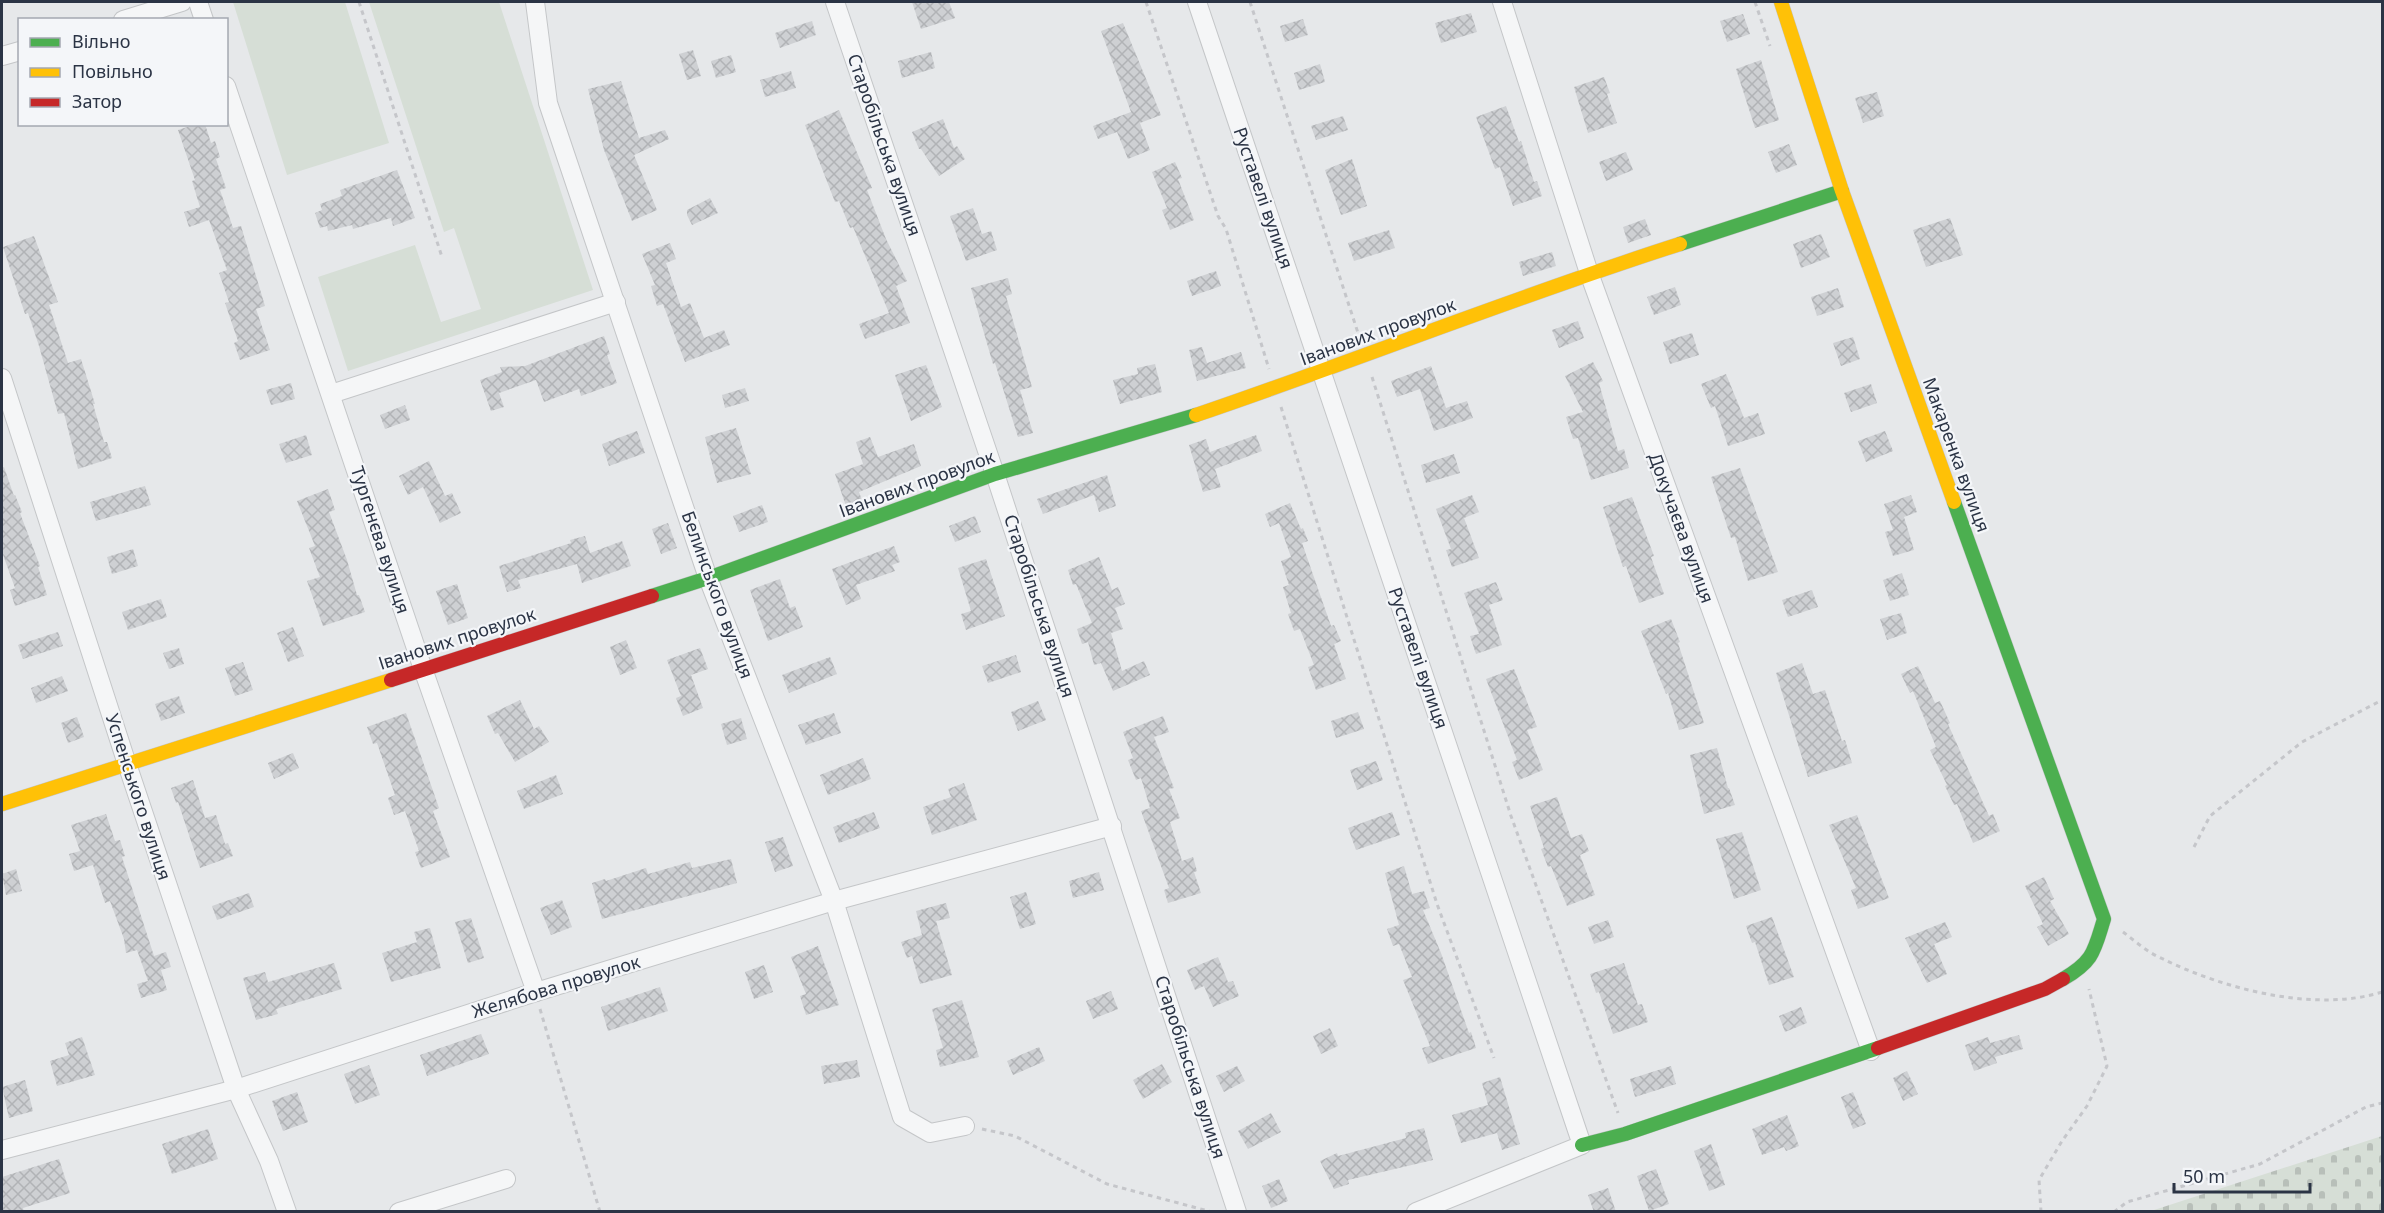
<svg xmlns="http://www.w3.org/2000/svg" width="2384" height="1213" viewBox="0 0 2384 1213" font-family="'Noto Sans',sans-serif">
<defs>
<pattern id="cemetery-stones" width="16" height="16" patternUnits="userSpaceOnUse" patternTransform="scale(1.5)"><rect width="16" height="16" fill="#d6ded6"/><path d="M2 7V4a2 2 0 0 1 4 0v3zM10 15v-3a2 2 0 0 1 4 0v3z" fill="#b8bfb9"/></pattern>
<pattern id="building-cross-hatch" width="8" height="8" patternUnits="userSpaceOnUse" patternTransform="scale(1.5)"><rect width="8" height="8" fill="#ced0d3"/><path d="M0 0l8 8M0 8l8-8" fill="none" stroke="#b1b3b6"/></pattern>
</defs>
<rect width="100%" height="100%" fill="#e6e8ea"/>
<g fill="#d6ded6">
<polygon points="233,2 345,2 389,143 287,175"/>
<polygon points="369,2 499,2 593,290 348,371 318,277 415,245 441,322 481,309 454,228 444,232"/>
</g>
<polygon fill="url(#cemetery-stones)" points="2382,1136 2382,1211 2151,1211"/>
<g fill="url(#building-cross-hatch)">
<polygon points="912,2 949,2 955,18 921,29"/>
<polygon points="1471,13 1477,32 1441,43 1435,23"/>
<polygon points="1743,14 1750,34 1727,42 1720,21"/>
<polygon points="1303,19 1308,35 1285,42 1280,26"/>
<polygon points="812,21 816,35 780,48 775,33"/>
<polygon points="1123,23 1161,115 1140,123 1150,150 1128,159 1117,132 1098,139 1093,126 1131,112 1101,31"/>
<polygon points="693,50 701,76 687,80 679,54"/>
<polygon points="931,52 935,68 902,78 898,61"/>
<polygon points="731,55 736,72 716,78 711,61"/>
<polygon points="1761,60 1779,120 1755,128 1736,69"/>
<polygon points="1320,64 1325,82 1299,90 1294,73"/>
<polygon points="791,71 796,88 765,97 760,80"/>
<polygon points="1604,77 1610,93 1607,94 1617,123 1588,133 1574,87"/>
<polygon points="621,81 639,138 665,130 669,139 634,155 657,210 632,221 604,150 588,89"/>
<polygon points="1877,92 1884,116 1863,123 1855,98"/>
<polygon points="1506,106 1519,142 1521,141 1534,182 1537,181 1542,196 1513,206 1500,167 1495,169 1476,117"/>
<polygon points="839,110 872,188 867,190 886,239 907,281 896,286 910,323 865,339 859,324 889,313 853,227 850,228 839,201 835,202 805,125"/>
<polygon points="1343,116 1348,130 1316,140 1311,126"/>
<polygon points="943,119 954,148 957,146 965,159 939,176 921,149 919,149 912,132"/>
<polygon points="196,124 205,124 211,143 215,141 220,157 216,159 226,188 220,190 233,228 241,226 265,306 256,309 270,350 240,360 234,343 238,341 225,303 229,302 219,273 227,270 209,220 189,227 184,212 200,207 192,181 195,180 178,130"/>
<polygon points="1789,144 1797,165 1776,173 1768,152"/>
<polygon points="1626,152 1633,170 1606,181 1599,162"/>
<polygon points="1352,159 1367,206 1341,215 1325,170"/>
<polygon points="1175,162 1182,178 1178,179 1194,220 1170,230 1162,210 1167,208 1152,172"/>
<polygon points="397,170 415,218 393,226 391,218 353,229 352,225 328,231 327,226 320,228 315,213 322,210 320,204 342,196 340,190"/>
<polygon points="710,198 718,213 692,225 687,215 687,210"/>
<polygon points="973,208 982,234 991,231 997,250 966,261 950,216"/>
<polygon points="1950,218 1963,255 1926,267 1913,230"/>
<polygon points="1645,219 1651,235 1628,243 1623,227"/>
<polygon points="1389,230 1395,248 1354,261 1348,243"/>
<polygon points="1821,234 1830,257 1801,268 1793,244"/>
<polygon points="34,236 58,302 49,305 68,363 81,359 95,404 93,404 104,442 107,442 112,458 78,469 64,413 58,414 39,346 28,313 25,314 3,247"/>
<polygon points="670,243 676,259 666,263 681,307 690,303 704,338 724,330 730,345 685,362 663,304 657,306 651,286 655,285 642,254"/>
<polygon points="1552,252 1556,266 1523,276 1519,262"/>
<polygon points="1216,271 1221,286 1192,296 1187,281"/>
<polygon points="1008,278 1012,294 1006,296 1032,387 1020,390 1033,433 1018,437 995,363 993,364 988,347 971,288"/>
<polygon points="1675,287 1681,305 1654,315 1647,297"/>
<polygon points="1838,288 1844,307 1817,316 1811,297"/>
<polygon points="1578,321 1584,338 1559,348 1552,330"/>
<polygon points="1692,333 1699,355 1670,364 1663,342"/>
<polygon points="604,336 610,354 607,355 617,383 581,396 579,389 544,402 536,380 499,393 504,407 491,411 480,380 502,372 500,367 525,366"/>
<polygon points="1853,337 1860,359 1841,366 1833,343"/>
<polygon points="1202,347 1207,363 1241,352 1246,368 1197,381 1189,350"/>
<polygon points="1593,362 1603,381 1599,383 1618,451 1624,449 1629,468 1591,480 1578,438 1573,439 1566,417 1583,412 1565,376"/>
<polygon points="1155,364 1162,392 1120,404 1113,380 1138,374 1137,368"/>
<polygon points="926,365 942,407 911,421 895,375"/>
<polygon points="1431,366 1446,408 1467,401 1473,418 1434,431 1420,389 1397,397 1391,381"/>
<polygon points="1726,374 1744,418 1758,413 1765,434 1728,446 1715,406 1711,408 1701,384"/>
<polygon points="291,383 295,399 271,405 266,390"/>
<polygon points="1871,384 1877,403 1851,412 1844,393"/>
<polygon points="745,388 749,401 725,408 722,395"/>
<polygon points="405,405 410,420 385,429 380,415"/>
<polygon points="736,428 751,474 717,483 705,437"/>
<polygon points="637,431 645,453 609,466 602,444"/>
<polygon points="1885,431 1893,451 1866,462 1858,441"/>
<polygon points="306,435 312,455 286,463 279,444"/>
<polygon points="1256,435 1262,451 1215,469 1221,487 1203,492 1189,445 1206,439 1210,452"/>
<polygon points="870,437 878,457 914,444 921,466 859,492 863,503 847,509 835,474 863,464 856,442"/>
<polygon points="1454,454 1460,473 1426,483 1421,465"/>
<polygon points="429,461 445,496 452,493 461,513 440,523 423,487 408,495 399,476"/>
<polygon points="4,467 14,496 15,495 22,512 20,513 40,566 38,567 47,595 15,606 10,590 15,588 2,552 2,468"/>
<polygon points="1740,468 1778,572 1748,581 1735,537 1731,538 1711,477"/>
<polygon points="1107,475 1116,506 1099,512 1094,495 1043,514 1037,499"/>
<polygon points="145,486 151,505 96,521 90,502"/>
<polygon points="328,489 335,510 329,512 347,560 357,595 359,595 365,612 323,626 307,581 320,577 309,548 315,546 297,501"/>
<polygon points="1472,495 1479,512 1464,518 1479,558 1452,567 1446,550 1451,549 1436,509"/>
<polygon points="1911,495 1917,512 1904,517 1914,550 1893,556 1885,532 1893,530 1884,504"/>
<polygon points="1632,497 1654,556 1651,557 1664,594 1639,603 1626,566 1623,567 1603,507"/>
<polygon points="1290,503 1301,529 1303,528 1308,541 1302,543 1331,626 1334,625 1341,641 1334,644 1346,679 1316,690 1308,667 1314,665 1300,629 1294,631 1288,614 1291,613 1283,587 1289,585 1281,561 1291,557 1279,523 1270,527 1265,514"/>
<polygon points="762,505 768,522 739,532 733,516"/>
<polygon points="975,516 981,532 955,542 949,526"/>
<polygon points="668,523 677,548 661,554 652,529"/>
<polygon points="585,536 590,553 622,541 631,566 582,583 577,564 518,580 521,588 507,592 499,566 571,543 570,540"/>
<polygon points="894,546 900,562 892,565 895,571 856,585 861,599 846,605 832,569"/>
<polygon points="133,549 138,566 112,574 107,557"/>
<polygon points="1099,557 1112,590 1118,587 1125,604 1115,608 1123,629 1111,633 1122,671 1144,661 1150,675 1113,691 1101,663 1094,665 1088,642 1082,644 1077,629 1092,623 1076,584 1073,585 1068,570"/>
<polygon points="986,559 1005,616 966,630 961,614 971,611 958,568"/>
<polygon points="1902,573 1909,595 1890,601 1883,580"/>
<polygon points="780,579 790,608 795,606 803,627 768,641 750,590"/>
<polygon points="1496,582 1503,600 1489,605 1502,645 1476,654 1470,636 1479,634 1464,593"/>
<polygon points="457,584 468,618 448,625 436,591"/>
<polygon points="1812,590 1818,607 1788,617 1782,600"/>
<polygon points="161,599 167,617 128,630 122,612"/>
<polygon points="1901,613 1907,633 1887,640 1880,619"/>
<polygon points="1671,619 1680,642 1678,643 1704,723 1679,730 1668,693 1666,694 1641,631"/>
<polygon points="293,627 304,656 288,662 277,633"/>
<polygon points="58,632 63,646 23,659 18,645"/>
<polygon points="626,640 637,668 620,675 610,647"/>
<polygon points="179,648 184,664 169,669 163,653"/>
<polygon points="700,648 708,669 691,675 703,708 683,716 676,698 681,696 667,660"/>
<polygon points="1016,655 1021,672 988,683 982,666"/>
<polygon points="830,657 837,674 789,693 782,675"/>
<polygon points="243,662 253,690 235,696 225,668"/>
<polygon points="1802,663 1813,694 1825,690 1842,741 1845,740 1852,763 1808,777 1776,673"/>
<polygon points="1918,666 1935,703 1940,701 1950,723 1948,724 1989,816 1993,814 2000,831 1973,843 1957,804 1954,805 1945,786 1947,785 1930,750 1936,747 1913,691 1910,693 1901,674"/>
<polygon points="1514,669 1537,727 1527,730 1543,770 1519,780 1512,762 1517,760 1486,679"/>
<polygon points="62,676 68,691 36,703 31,688"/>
<polygon points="179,696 185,713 161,721 155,704"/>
<polygon points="520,700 534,729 539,726 549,742 515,762 498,733 495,734 487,716"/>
<polygon points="1038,701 1046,720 1018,731 1011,712"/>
<polygon points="1358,712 1364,729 1336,738 1331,721"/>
<polygon points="406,713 439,808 433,811 450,857 421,868 415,852 419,851 405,811 394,815 388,798 395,795 377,743 373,744 367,727"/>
<polygon points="834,713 841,733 806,745 798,725"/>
<polygon points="1163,716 1169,732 1154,737 1174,788 1169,789 1180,818 1170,822 1182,861 1193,857 1197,871 1194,872 1201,893 1168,903 1164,890 1169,888 1141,811 1150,808 1141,778 1136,780 1128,760 1133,758 1123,732"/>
<polygon points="77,717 84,737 68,743 61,723"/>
<polygon points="741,718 747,739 727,745 721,724"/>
<polygon points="1717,748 1728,788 1729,788 1735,805 1704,814 1690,755"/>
<polygon points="293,753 299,768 274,779 268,763"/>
<polygon points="863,758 871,779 828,795 820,775"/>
<polygon points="1376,761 1383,780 1357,790 1350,770"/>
<polygon points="556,775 563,794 524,809 517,791"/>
<polygon points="193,780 205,818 216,815 225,844 228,843 233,856 200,868 178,802 176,803 171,788"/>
<polygon points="964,783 977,820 932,835 923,807 951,797 948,789"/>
<polygon points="1557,797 1571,838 1582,834 1589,851 1580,855 1595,895 1567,906 1551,866 1548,867 1541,849 1544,848 1530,806"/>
<polygon points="874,812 880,828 839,843 833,827"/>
<polygon points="1392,812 1400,835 1356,850 1348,828"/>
<polygon points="106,814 115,841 120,840 125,856 122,857 154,956 166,952 171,967 161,970 167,990 141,998 137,984 148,981 137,950 126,953 124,939 110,901 105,903 93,865 74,871 69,854 80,851 71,825"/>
<polygon points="1857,815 1889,898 1858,909 1851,890 1856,888 1829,825"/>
<polygon points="1742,832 1761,890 1734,899 1716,839"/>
<polygon points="783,837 793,866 775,872 765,842"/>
<polygon points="731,859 737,883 602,919 592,883 605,879 606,881 646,868 648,874 690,862 692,868"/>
<polygon points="1404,866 1412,894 1424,891 1430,908 1423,910 1441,953 1469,1033 1471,1032 1476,1048 1428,1064 1422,1048 1430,1046 1403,980 1412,977 1399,944 1393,946 1387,929 1399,925 1385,873"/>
<polygon points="16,869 22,891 6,895 2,874"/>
<polygon points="1099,872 1104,890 1073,898 1069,881"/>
<polygon points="2044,877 2054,899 2050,901 2069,934 2048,946 2037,927 2043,924 2025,886"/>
<polygon points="1026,892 1036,924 1020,929 1010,897"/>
<polygon points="249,893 254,907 217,920 212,906"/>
<polygon points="562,900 572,927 551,935 540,908"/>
<polygon points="946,903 950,918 936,921 952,975 920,984 912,956 907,958 901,942 922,935 916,911"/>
<polygon points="1772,917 1794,977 1769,985 1755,942 1752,943 1746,926"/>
<polygon points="471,918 484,958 468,963 455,922"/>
<polygon points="1608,920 1614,937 1594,944 1588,927"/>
<polygon points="1945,922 1952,937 1934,944 1947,974 1927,983 1905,938"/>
<polygon points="430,928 441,968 391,982 382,953 417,942 414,932"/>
<polygon points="818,946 839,1005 806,1015 800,996 806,994 791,957"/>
<polygon points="1218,957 1228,982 1233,981 1239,996 1213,1007 1204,986 1195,990 1187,970"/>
<polygon points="334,963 342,989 276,1009 278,1014 256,1020 243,978 265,972 268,982"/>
<polygon points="1624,963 1638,1005 1642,1004 1648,1022 1613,1034 1599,992 1596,993 1590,974"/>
<polygon points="764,965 773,992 754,999 745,972"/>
<polygon points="660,987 668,1011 608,1031 601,1007"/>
<polygon points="1111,991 1118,1009 1093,1019 1086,1001"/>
<polygon points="962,1000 979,1057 940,1067 936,1050 943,1048 932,1009"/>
<polygon points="1801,1007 1807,1023 1785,1032 1779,1016"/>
<polygon points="1330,1028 1338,1046 1321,1054 1313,1036"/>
<polygon points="481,1034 489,1054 427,1076 420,1055"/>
<polygon points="2019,1035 2023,1049 1995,1057 1997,1063 1974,1071 1965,1045 1988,1037 1990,1043"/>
<polygon points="82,1037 95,1075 57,1086 50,1061 69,1055 65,1043"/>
<polygon points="1039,1047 1045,1061 1013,1075 1007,1061"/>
<polygon points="857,1060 860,1077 824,1084 821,1066"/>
<polygon points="1162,1064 1172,1082 1143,1099 1133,1080"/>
<polygon points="369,1065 380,1095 355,1104 344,1074"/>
<polygon points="1237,1066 1245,1081 1224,1092 1216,1076"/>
<polygon points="1671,1066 1676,1084 1635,1097 1630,1079"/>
<polygon points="1907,1071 1918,1094 1903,1101 1893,1078"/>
<polygon points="1500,1077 1520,1144 1502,1150 1497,1133 1461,1143 1452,1115 1488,1105 1482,1083"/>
<polygon points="25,1080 33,1111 9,1118 2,1087"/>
<polygon points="297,1092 308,1122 283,1131 272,1101"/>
<polygon points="1853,1092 1866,1124 1853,1129 1841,1097"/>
<polygon points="1271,1113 1281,1132 1248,1149 1238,1131"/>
<polygon points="1787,1115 1799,1146 1786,1151 1784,1147 1762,1155 1752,1129"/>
<polygon points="1424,1128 1433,1160 1348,1180 1349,1184 1334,1189 1320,1161 1337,1153 1338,1156 1406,1138 1405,1133"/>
<polygon points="208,1129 218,1159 172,1174 162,1144"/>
<polygon points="1711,1144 1725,1185 1709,1191 1694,1151"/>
<polygon points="59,1159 70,1193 23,1208 24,1212 2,1212 2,1177"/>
<polygon points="1656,1169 1669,1204 1649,1211 1637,1176"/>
<polygon points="1279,1179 1288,1201 1271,1208 1262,1186"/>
<polygon points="1608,1188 1616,1212 1594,1212 1588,1195"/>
</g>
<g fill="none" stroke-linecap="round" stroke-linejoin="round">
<defs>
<g id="street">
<polyline points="198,2 204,20"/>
<polyline points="535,2 548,103 708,578 834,901 902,1117 930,1133 965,1126"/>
<polyline points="835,2 995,474 1237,1212"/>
<polyline points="1197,2 1582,1145 1416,1212"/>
<polyline points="1502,2 1589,273 1871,1051"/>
<polyline points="123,20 182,2"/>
<polyline points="2,56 20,51"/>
<polyline points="226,86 423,669 536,992"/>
<polyline points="2,378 127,764 236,1089 269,1161 287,1212"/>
<polyline points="331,394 616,302"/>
<polyline points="2,1150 236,1089 536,992 834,901 1112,826"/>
<polyline points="399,1212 506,1179"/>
</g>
<g id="fast">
<polyline points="1680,244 1842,191"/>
<path d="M1954,502L2104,919C2094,951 2094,961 2063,979"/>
<polyline points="652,596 708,578 995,474 1196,415"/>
<polyline points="1582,1145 1625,1134 1878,1048"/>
</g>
<g id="slow">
<polyline points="1781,2 1842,191 1954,502"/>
<path d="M1196,415C1358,360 1517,296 1680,244"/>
<polyline points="2,804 391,680"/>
</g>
<g id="jam">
<polyline points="391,680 652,596"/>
<polyline points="1878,1048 2045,989 2063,979"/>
</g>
</defs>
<use href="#street" stroke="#c4c6c8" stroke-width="20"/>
<use href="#fast" stroke="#c4c6c8" stroke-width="15"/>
<use href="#slow" stroke="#c4c6c8" stroke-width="15"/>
<use href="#jam" stroke="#c4c6c8" stroke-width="15"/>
<g stroke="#c5c6ca" stroke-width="3" stroke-dasharray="4.5 4.5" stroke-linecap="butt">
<polyline points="359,2 442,257"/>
<polyline points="1146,2 1218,216 1226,229 1269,369"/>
<polyline points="1250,2 1359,336"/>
<polyline points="1755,2 1770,46"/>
<polyline points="1372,377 1511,816 1618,1113"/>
<polyline points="1281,407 1437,904 1494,1058"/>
<polyline points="2194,847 2210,816 2302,742 2382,700"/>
<path d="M2123,932C2135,941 2147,952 2161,958C2223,989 2315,1013 2382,992"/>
<polyline points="540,1009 600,1212"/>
<polyline points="982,1129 1015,1136 1107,1184 1212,1212"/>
<polyline points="2041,1212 2039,1180 2062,1141 2087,1106 2107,1066 2089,989"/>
<polyline points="2114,1212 2127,1202 2260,1164 2366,1107 2382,1103"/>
</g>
<use href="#street" stroke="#f5f6f7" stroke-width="18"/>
<use href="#fast" stroke="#4caf50" stroke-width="14"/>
<use href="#slow" stroke="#ffc107" stroke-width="14"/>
<use href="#jam" stroke="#c62828" stroke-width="14"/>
</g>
<g text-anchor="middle" stroke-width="4.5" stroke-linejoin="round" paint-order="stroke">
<g font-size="18" fill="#2b3445" stroke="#f4f6f9">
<text transform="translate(884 145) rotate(71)" y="6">Старобільська вулиця</text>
<text transform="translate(1263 198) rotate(71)" y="6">Руставелі вулиця</text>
<text transform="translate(1378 332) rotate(-20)" y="6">Іванових провулок</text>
<text transform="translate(1956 455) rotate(70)" y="6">Макаренка вулиця</text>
<text transform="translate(917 484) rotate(-20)" y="6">Іванових провулок</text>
<text transform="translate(1681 528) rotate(70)" y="6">Докучаєва вулиця</text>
<text transform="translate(380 540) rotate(72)" y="6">Тургенєва вулиця</text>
<text transform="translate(717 595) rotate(70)" y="6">Белинського вулиця</text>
<text transform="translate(1039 606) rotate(72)" y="6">Старобільська вулиця</text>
<text transform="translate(457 639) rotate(-18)" y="6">Іванових провулок</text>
<text transform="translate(1418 658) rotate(71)" y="6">Руставелі вулиця</text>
<text transform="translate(138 797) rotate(72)" y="6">Успенського вулиця</text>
<text transform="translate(556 987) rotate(-17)" y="6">Желябова провулок</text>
<text transform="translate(1190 1067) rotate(72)" y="6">Старобільська вулиця</text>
</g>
</g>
<rect width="2384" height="1213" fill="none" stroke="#2b3445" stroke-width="6"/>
<rect x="18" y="18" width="210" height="108" fill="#f4f6f9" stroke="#a4a8b1" stroke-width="1.5"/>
<rect x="30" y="38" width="30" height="9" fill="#4caf50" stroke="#a4a8b1" stroke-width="1.5"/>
<text x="72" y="48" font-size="18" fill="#2b3445">Вільно</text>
<rect x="30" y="68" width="30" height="9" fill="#ffc107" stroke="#a4a8b1" stroke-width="1.5"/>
<text x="72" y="78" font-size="18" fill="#2b3445">Повільно</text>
<rect x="30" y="98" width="30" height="9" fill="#c62828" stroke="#a4a8b1" stroke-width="1.5"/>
<text x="72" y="108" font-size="18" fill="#2b3445">Затор</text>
<path d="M2174 1183v9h136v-9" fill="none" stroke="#2b3445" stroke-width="3"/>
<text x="2183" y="1183" font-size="18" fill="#2b3445" stroke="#f4f6f9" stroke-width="4.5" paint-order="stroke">50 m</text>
</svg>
